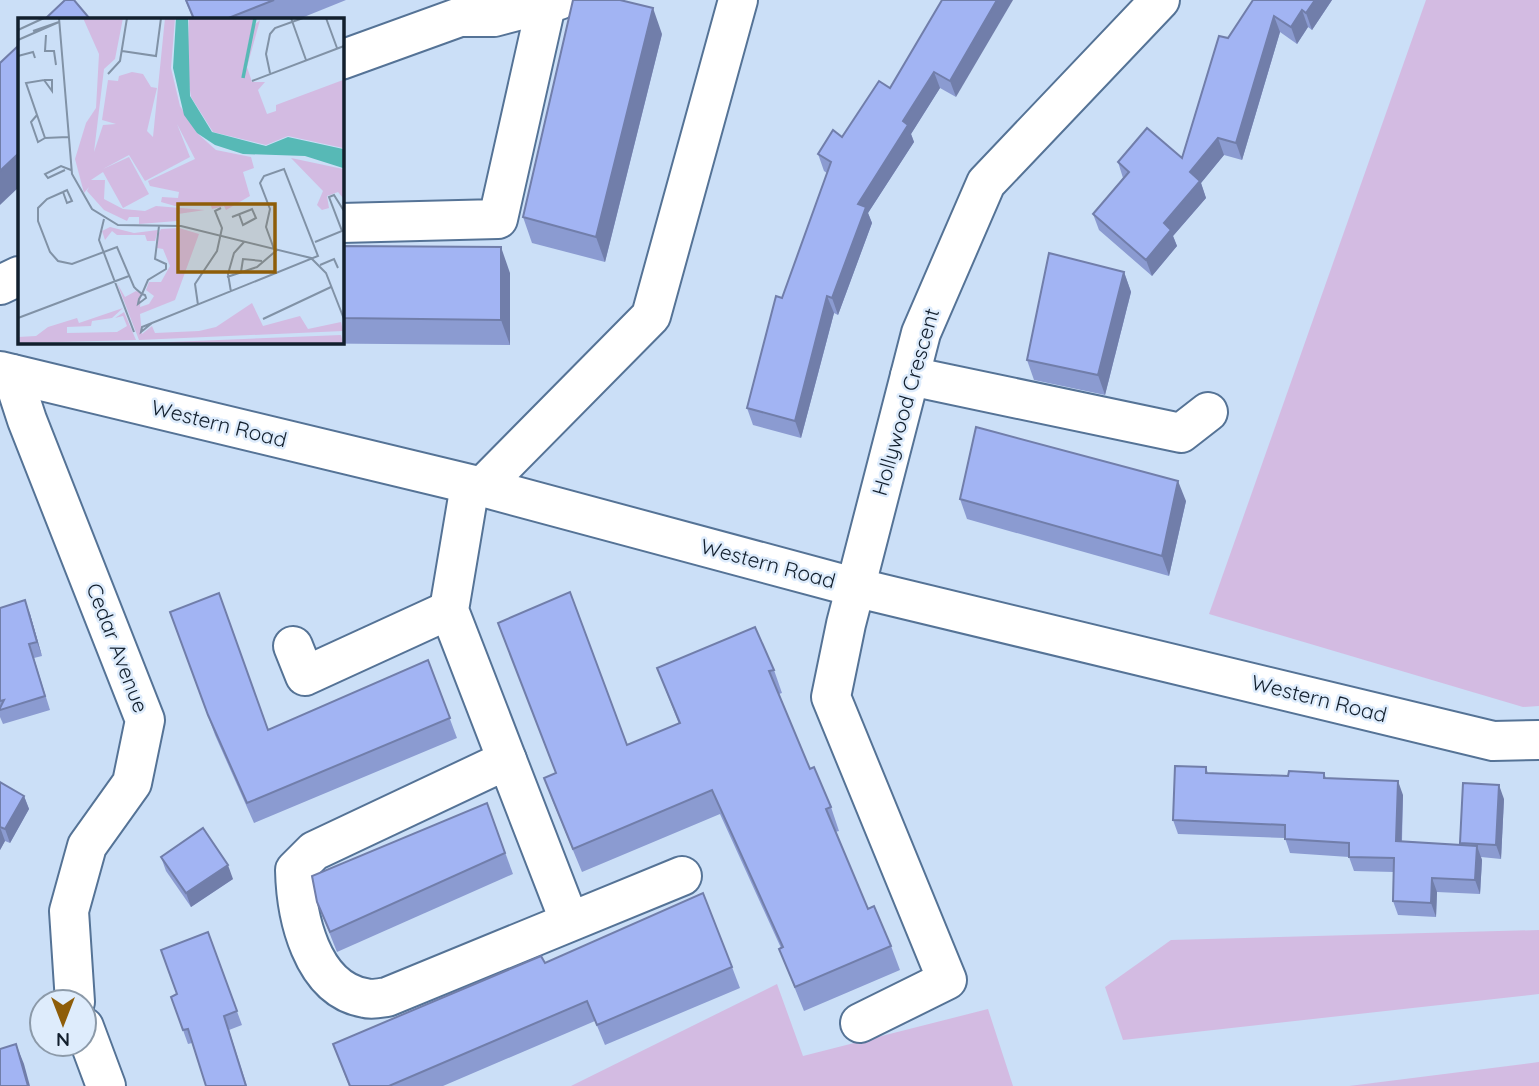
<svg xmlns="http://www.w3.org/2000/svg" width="1539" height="1086" viewBox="0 0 1539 1086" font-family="Quicksand,sans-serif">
<rect width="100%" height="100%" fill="#cbdff7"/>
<g fill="#d3bbe2">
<polygon points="1426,0 1539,0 1539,706 1523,707 1209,614"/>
<polygon points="1539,930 1539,994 1123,1040 1105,987 1171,940"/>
<polygon points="777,984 803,1056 988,1009 1013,1086 571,1086"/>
<polygon points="1539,1062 1539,1086 1349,1086"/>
</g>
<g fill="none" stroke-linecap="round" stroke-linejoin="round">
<defs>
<g id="minor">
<polyline points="341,60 460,17 494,17 559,0"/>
<polyline points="341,223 498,219 546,5"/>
<polyline points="0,285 19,276"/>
<polyline points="12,374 27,420 145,720 132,783 87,846 69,911 75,1002"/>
<polyline points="910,376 1181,433 1208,412"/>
<polyline points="470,485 449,610 507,760"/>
<polyline points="482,487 651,316 738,0"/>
<polyline points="293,646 305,676 449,610"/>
<path d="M569,920L507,760L314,851L295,870C296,915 311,989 365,998C372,1000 380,998 387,997L682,876"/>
<polyline points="860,1023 947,980 831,697 846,624 921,333 986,183 1160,0"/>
<polyline points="84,1027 106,1086"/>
</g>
<polyline id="major" points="0,371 482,487 854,587 1493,741 1539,740"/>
</defs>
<use href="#minor" stroke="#557396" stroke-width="42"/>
<use href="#major" stroke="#557396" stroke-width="42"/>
<use href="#minor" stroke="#fff" stroke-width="38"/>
<use href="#major" stroke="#fff" stroke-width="38"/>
</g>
<g fill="#8b9bd1">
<polygon points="185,0 346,0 299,19 193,19"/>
<polygon points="942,0 956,97 940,88 911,134 914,142 868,213 872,223 838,315 834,313 801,438 753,425 747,408 782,298 827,173 824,171 818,154 842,137 890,88"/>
<polygon points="1253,0 1332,0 1312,30 1308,27 1297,44 1280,32 1242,160 1224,155 1201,183 1206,198 1173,236 1177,246 1152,276 1099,230 1093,214 1123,178 1118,162 1182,158 1228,38"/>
<polygon points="662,34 605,262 532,243 523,217"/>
<polygon points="341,246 510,273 510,345 267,343 267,341 341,341"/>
<polygon points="1124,272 1131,292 1105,395 1034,380 1027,360"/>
<polygon points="960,499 1186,501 1169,576 967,519"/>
<polygon points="0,608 30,614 42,656 34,658 50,710 3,724 0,717"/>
<polygon points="170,612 268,730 428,660 457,738 254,823 215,735"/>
<polygon points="657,668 774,670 782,693 779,694 810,769 831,807 839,831 835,832 868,909 891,946 900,970 804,1011 779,949 781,948 720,814 582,872 553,802 544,778 679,724"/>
<polygon points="1206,767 1208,773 1288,776 1324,773 1326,778 1403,795 1402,841 1461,845 1460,843 1504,799 1501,859 1481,857 1482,860 1480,894 1437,892 1436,917 1398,915 1393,901 1394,872 1354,871 1349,857 1290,853 1285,838 1178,834 1173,820"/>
<polygon points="0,782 24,796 29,809 10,843 5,841 0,850"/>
<polygon points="487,803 513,874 337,952 317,902"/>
<polygon points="161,857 233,879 191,907 166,871"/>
<polygon points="208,932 242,1025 229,1030 247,1086 206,1086 192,1043 188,1044 171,997 177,994"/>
<polygon points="545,963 732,967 740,988 605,1045 595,1021 443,1086 349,1086 333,1044"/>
</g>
<g fill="#717eaa">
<polygon points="997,0 1013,0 956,97 950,81"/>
<polygon points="1315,0 1332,0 1312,30 1306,13"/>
<polygon points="653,8 662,34 605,262 596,237"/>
<polygon points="1302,10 1308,27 1297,44 1291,27"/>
<polygon points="1274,16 1280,32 1242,160 1236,143"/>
<polygon points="934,72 940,88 911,134 914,142 868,213 872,223 838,315 832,298 858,204 903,121"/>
<polygon points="1218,138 1224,155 1201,183 1206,198 1173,236 1177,246 1152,276 1146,260 1190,172"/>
<polygon points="19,153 19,187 0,205 0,171"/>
<polygon points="501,247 510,273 510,345 501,320"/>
<polygon points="1124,272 1131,292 1105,395 1098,375"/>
<polygon points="827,296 834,313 801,438 795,421"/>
<polygon points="1178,481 1186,501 1169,576 1162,556"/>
<polygon points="25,600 30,614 42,656 37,642"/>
<polygon points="1398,781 1403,795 1401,855 1396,841"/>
<polygon points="1499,785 1504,799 1501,859 1496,845"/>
<polygon points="24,796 29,809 10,843 5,829"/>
<polygon points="0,827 5,841 0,850"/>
<polygon points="1477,846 1482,860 1480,894 1475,880"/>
<polygon points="228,865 233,879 191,907 186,893"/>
<polygon points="1432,878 1437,892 1436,917 1431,903"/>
<polygon points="16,1044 24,1064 30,1086 28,1086"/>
</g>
<g fill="#a2b4f3" stroke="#717eaa" stroke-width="2">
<polygon points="65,0 74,0 90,19 45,19"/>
<polygon points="186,0 274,0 226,19 194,19"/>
<polygon points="573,0 620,0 653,8 596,237 523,217"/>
<polygon points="942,0 997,0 950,81 934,72 903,121 908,125 858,204 866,207 832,298 827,296 795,421 747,408 776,296 782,298 831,162 818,154 833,130 842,137 879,81 890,88"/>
<polygon points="1253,0 1315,0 1306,13 1302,10 1291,27 1274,16 1236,143 1218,138 1190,172 1200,181 1164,223 1171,230 1146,260 1093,214 1129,172 1118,162 1147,128 1182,158 1219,36 1228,38"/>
<polygon points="19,45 19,153 0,171 0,63"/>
<polygon points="341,246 501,247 501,320 341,318"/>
<polygon points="1049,253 1124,272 1098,375 1027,360"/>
<polygon points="976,427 1178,481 1162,556 960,499"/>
<polygon points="570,592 627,745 680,723 657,668 755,627 774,670 769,671 810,769 814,767 831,807 826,809 868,909 874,906 891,946 795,987 779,949 783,947 712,790 573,849 544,778 556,773 498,623"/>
<polygon points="219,593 268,730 428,660 450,718 247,803 208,715 170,612"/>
<polygon points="25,600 37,642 29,644 45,696 0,710 0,708 4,700 0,701 0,608"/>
<polygon points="1175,766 1206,767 1206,773 1288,776 1289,771 1324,773 1324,778 1398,781 1396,841 1477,846 1475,880 1432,878 1431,903 1393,901 1394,858 1349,857 1349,843 1285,839 1285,825 1173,820"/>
<polygon points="0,782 24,796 5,829 0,827"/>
<polygon points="1463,783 1499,785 1496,845 1460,843"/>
<polygon points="487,803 505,853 330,932 317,902 312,876"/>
<polygon points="203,828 228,865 186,893 161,857"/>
<polygon points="703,893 732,967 597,1025 587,1001 389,1086 350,1086 333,1044 541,956 545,963"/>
<polygon points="208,932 237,1011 224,1016 246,1086 206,1086 188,1029 183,1030 171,997 177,994 161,950"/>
<polygon points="16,1044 28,1086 0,1086 0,1049"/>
</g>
<g text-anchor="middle" stroke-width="5" stroke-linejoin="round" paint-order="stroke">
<g font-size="21" fill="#121f2d" stroke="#deecfc">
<text transform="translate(906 402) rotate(-74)" y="7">Hollywood Crescent</text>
<text transform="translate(219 424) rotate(14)" y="7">Western Road</text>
<text transform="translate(768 564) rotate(15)" y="7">Western Road</text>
<text transform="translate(117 648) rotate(69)" y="7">Cedar Avenue</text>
<text transform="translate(1319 699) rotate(14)" y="7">Western Road</text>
</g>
</g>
<g transform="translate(18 18)">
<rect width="326" height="326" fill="#cbdff7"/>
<path d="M65,0H105L97,41L86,51L76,134L85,107L98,106L84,102L90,62L100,63L101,58L114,54L125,56L133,69L139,70L129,113L135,119L147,0H157L153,50L162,88L179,115L198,132L233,139L236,150L225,154L232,178L208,192L206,188L194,191L192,185L157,188L143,184L144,179L160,180L161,174L132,168L130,163L177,141L159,106L172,139L127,163L111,137L85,151L111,139L131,176L105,190L85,154L73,162H87L86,181L105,191L127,193L138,188L187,192L160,196L159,203L121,206V199H111L109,203L86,192L69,173L71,169L66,175L57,141L68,105L78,90L81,36ZM171,0H236L234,9L242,2L229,49L234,64H247L240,72L249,96L258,93V87L325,62V130L270,118L248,127L195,114L173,79L169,52ZM273,140L325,151V180L320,174L309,178L311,190L304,192L299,187L305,173ZM92,209L116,215L140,212L137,223H129L127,217H99L94,213L87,222L84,213ZM161,210L181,216L157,282L122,296L124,316L134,308L137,315L181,313L198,309L234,285L245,308L282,298L290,311L323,304L325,313L121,322L99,265L107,279L118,273L123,275L122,289L131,286L136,278L128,272L131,264H143L152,248L145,231L139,230L140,217L143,211ZM105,290L94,300L74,303L73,308L49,309V315L99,314L109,308L105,298L97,300L106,294L118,322L0,325V319L18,318L30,309L59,300L61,305ZM323,317L325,325H127Z" fill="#d3bbe2"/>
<path d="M158,0H170L172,78L194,114L248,128L270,119L325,131V150L287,138L225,136L197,127L179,115L166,97L155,50Z" fill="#57b9b6"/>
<path fill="none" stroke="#57b9b6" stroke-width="3.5" d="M225,60L237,0"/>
<path fill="none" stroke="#8192a6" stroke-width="2" d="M41,0L54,156L74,191L100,207L163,208L293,240L308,255L326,301M273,0L288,42M308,0L319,30M0,12L26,0M15,13L41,4M28,17L27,33H36L38,47M0,22L41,4M104,33L138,38L143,0M0,38L15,34L17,40M252,55L248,36L252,16L257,10L285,0M90,56L102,43L109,0M26,62H34V73L26,62L8,65L27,120L50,119M234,63L326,28M19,97L13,104L20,124L27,120M47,152L30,160L27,156L43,148L53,152M45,174L49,185L54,183L49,172L45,174L29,181L20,190V203L32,234L40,243L54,246L99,229L116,269L118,271L124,276L127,277L128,280L120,286L121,281L124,276L130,262L148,251V246L137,241L141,208M214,199L232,192L234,191L238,200L225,207L221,196M86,201L81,222L116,314M297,224L324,213L311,179L316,177L326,193M302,247L316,241L320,250M223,254L225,241L244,243M209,259L239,249L259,232M213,274L210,256L216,235L226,224M180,287L177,266L199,233L204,210L197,193L203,190M0,300L111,258M245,301L313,269M134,305L123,314L124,309L300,238L266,151L246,158L242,165L252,191L248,209L256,231"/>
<path fill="#8e5d09" fill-opacity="0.15" stroke="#8e5d09" stroke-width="3.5" d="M160,186H257V254H160Z"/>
<rect width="326" height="326" fill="none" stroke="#121f2d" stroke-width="3.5"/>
</g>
<g transform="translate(63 1023) rotate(180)"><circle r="33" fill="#deecfc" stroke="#8c9aa9" stroke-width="2"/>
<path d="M0-5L12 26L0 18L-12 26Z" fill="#8e5d09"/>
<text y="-10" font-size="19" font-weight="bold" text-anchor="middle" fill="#121f2d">N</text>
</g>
</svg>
